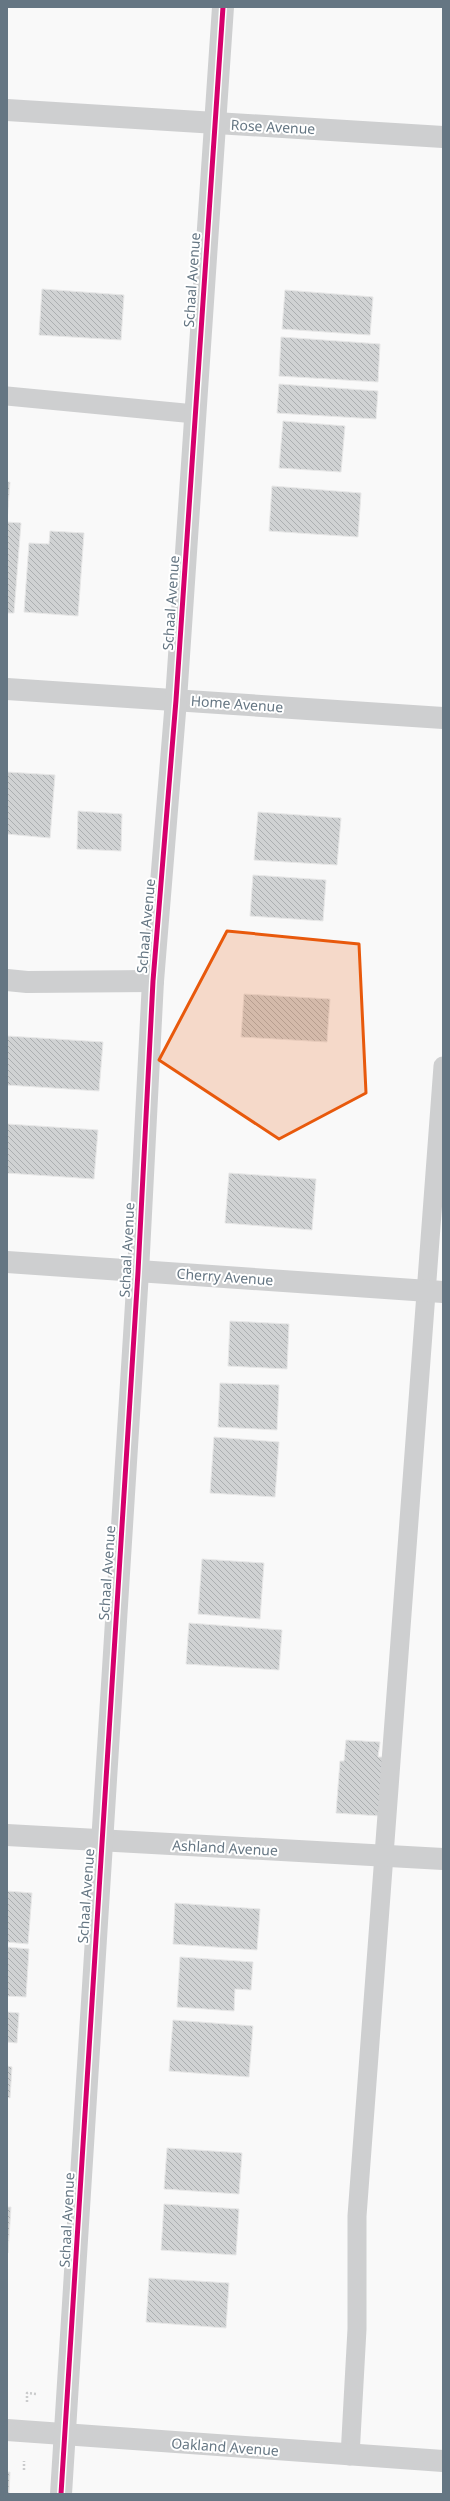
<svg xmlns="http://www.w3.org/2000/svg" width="450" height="2501" viewBox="0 0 450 2501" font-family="'Noto Sans',sans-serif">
<defs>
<pattern id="building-back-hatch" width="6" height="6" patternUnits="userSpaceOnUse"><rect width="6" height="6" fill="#d0d2d3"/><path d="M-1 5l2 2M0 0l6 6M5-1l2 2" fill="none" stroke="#acafb1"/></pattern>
</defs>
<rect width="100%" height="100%" fill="#f9f9f9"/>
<g fill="url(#building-back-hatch)" stroke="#e8e8e8">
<polygon points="42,289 124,295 121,340 39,335"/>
<polygon points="285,290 373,297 370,335 282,329"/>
<polygon points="281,337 380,344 378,382 279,376"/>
<polygon points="279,384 378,391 376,419 277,413"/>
<polygon points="283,421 345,426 341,472 279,468"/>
<polygon points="7,482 10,482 7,522 21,523 14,613 7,613"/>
<polygon points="272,486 361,493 358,537 269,531"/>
<polygon points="50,531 84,533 78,616 24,612 29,543 49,544"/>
<polygon points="7,772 55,775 50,838 7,834"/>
<polygon points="78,811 122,814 121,851 77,849"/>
<polygon points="258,812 341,818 337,865 254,860"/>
<polygon points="253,875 326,880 323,921 250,916"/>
<polygon points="244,994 330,999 327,1042 241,1037"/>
<polygon points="7,1036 103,1042 99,1091 7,1085"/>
<polygon points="7,1124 98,1130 94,1179 7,1173"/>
<polygon points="229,1173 316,1179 312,1230 225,1223"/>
<polygon points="230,1321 289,1324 287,1369 228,1366"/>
<polygon points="220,1383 279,1385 277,1430 218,1427"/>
<polygon points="214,1437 279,1442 275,1497 210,1493"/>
<polygon points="202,1559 264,1563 260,1619 198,1614"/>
<polygon points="189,1623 282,1630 279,1670 186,1664"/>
<polygon points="346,1740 380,1742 378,1757 385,1757 380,1816 336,1813 340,1761 344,1761"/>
<polygon points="7,1891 32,1893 28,1944 7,1942"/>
<polygon points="175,1903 260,1909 257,1950 173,1944"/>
<polygon points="7,1947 29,1949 26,1997 7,1996"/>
<polygon points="180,1957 253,1962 251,1990 235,1989 234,2011 177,2007"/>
<polygon points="7,2012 19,2013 17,2043 7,2042"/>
<polygon points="173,2020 253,2026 249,2077 169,2071"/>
<polygon points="7,2066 12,2067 10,2098 7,2097"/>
<polygon points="167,2148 242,2153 239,2194 164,2189"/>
<polygon points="164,2204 239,2209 236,2255 161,2250"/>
<polygon points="7,2207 11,2207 8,2253 7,2253"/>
<polygon points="149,2278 229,2283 226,2328 146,2322"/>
<polygon points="7,2472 10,2472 9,2494 7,2494"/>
</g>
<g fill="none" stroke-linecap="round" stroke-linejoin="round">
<g stroke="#cbcccd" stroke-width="2.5" stroke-dasharray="2 2" stroke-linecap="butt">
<polyline points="27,2402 27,2393 37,2394"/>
<polyline points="24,2470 24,2461"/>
</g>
<g stroke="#cecfd0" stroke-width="19">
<polyline points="7,396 195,414"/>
<polyline points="350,2456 357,2329 357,2216 443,1066"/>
</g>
<g stroke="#cecfd0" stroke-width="22">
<polyline points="7,110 443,137"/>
<polyline points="7,689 443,718"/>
<polyline points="7,980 27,982 153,981"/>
<polyline points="7,1262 443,1292"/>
<polyline points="7,1835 443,1859"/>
<polyline points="7,2430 443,2461"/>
<polyline points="61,2494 138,1272 153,981 176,700 223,7"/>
</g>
<defs>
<polyline id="cycleway" points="61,2494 138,1272 153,981 176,700 223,7"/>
</defs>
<use href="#cycleway" stroke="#fff" stroke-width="8"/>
<use href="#cycleway" stroke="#d6006c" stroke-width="5"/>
</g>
<path fill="#e8590c" fill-opacity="0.2" stroke="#e8590c" stroke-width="3" stroke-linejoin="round" d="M227,931L359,944L366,1093L279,1139L159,1060Z"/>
<g text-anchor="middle" stroke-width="4" stroke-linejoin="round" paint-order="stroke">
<g font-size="14" fill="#657683" stroke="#fff">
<text transform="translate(273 127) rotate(3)" y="5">Rose Avenue</text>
<text transform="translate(192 280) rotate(-86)" y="5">Schaal Avenue</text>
<text transform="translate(171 603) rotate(-86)" y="5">Schaal Avenue</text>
<text transform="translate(237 704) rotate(4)" y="5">Home Avenue</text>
<text transform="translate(146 926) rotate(-85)" y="5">Schaal Avenue</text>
<text transform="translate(127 1250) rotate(-87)" y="5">Schaal Avenue</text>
<text transform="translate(225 1277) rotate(4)" y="5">Cherry Avenue</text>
<text transform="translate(107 1573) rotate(-86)" y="5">Schaal Avenue</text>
<text transform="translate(225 1848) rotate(3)" y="5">Ashland Avenue</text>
<text transform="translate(86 1896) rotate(-86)" y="5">Schaal Avenue</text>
<text transform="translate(67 2220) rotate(-87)" y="5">Schaal Avenue</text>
<text transform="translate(225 2447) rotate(4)" y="5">Oakland Avenue</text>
</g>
</g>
<rect width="450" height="2501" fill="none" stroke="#657683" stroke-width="16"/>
</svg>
